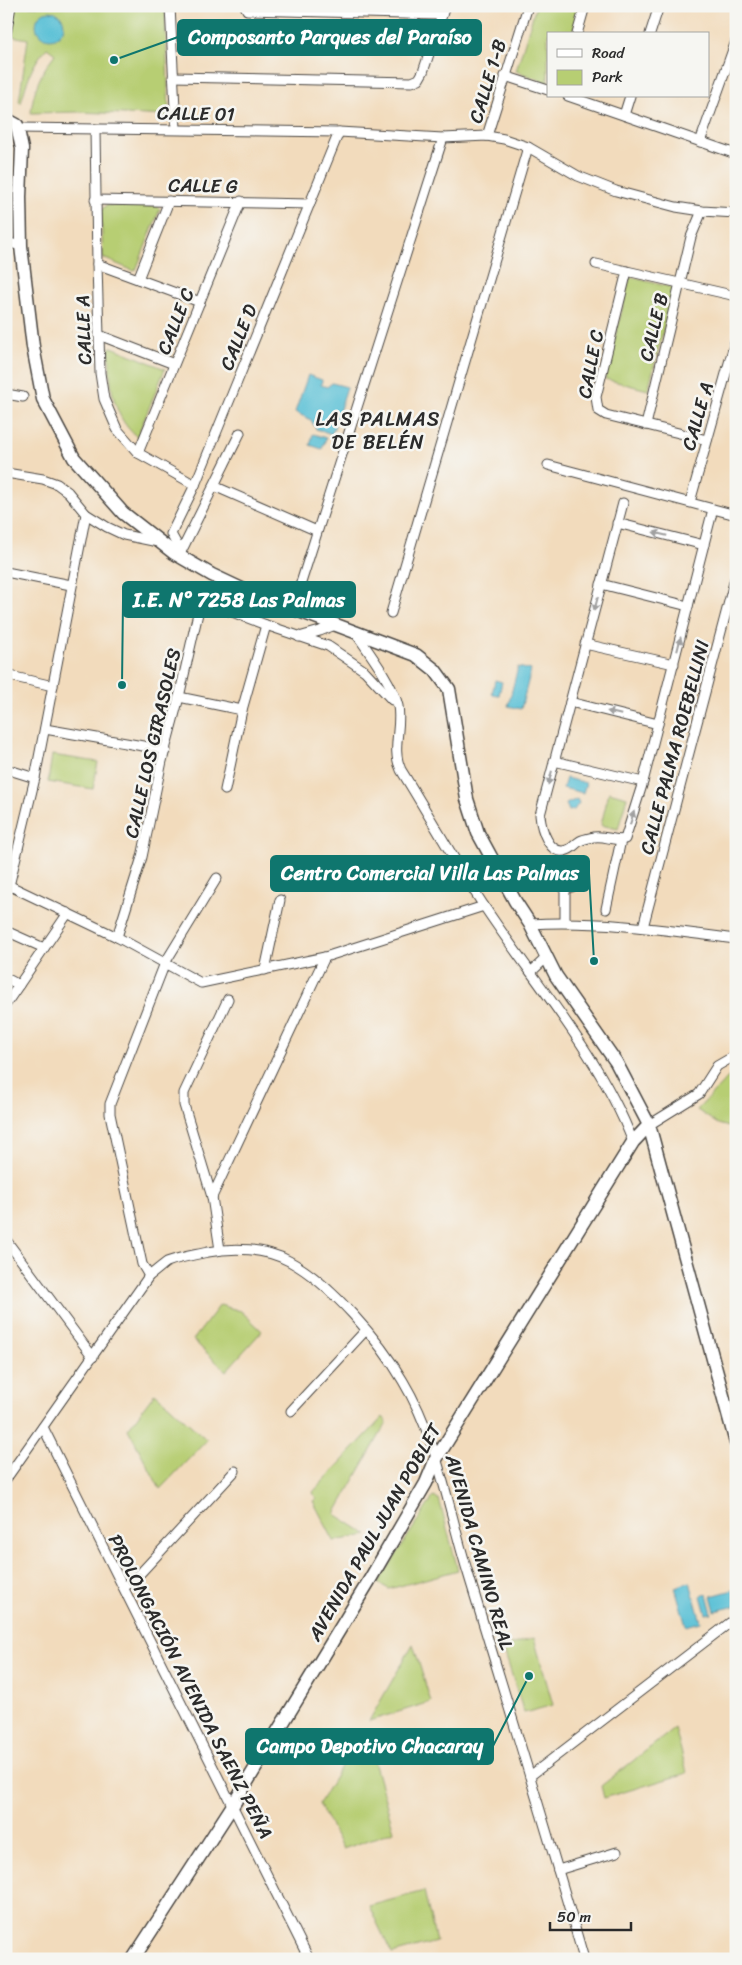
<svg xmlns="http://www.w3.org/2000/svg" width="742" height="1965" viewBox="0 0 742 1965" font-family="Sriracha,sans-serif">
<rect width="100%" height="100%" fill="#f6f6f2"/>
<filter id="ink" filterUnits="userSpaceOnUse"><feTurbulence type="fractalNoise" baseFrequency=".02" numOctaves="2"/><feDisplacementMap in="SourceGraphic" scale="10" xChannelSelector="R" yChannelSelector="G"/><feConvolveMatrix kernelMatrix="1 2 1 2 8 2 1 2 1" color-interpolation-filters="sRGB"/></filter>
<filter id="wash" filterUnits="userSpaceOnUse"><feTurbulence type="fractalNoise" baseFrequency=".0096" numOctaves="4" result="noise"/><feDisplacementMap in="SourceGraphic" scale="20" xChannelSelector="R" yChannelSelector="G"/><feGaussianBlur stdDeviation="1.12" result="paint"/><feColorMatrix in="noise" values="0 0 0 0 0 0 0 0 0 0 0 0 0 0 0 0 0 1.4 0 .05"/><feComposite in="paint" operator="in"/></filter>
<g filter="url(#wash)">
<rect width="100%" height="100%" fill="#f2dbbc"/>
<g fill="#b7ce73" stroke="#717c4f">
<path d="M15,6H165L169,116L79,112L31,113C33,90 41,72 55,54L47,48C31,64 27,82 21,103L19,102L28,39L11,36Z"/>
<polygon points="536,6 581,6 572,34 548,34 548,83 516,71"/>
<polygon points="106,205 157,206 160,209 136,270 134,271 103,258 101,211"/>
<polygon points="630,277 674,288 648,390 605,379"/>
<path d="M112,347L165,369L137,437C110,414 110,381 109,348Z"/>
<polygon points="52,755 98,762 93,789 48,782"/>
<polygon points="609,792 627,797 618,829 601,825"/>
<polygon points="736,1069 736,1129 718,1124 697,1110"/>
<polygon points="220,1305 241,1311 262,1331 226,1371 193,1340"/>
<polygon points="155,1393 207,1440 160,1489 128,1429"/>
<polygon points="383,1417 387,1422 335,1514 368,1535 334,1541 313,1501 316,1499 313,1492"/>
<polygon points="433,1497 439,1499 458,1570 389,1589 378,1583"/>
<polygon points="534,1638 553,1705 524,1713 503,1647"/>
<polygon points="413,1644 431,1702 369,1721"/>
<polygon points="675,1728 687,1773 604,1798 601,1786"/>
<polygon points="365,1730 394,1831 343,1849 319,1804 362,1731"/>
<polygon points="424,1891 436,1942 392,1954 369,1906"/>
</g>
<g fill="#57bfd5" stroke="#417580">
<circle cx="50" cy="25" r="14"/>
<polygon points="308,375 322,380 321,385 327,387 332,383 347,387 332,434 316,429 311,420 295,412"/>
<polygon points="313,434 326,438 322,449 310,445"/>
<polygon points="518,667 531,670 521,709 508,706"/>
<polygon points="495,680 502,682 499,695 492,694"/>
<polygon points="566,778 586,783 583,793 563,788"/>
<polygon points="577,799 579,803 574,810 569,811 566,804"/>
<polygon points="690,1582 701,1622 686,1626 675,1587"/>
<polygon points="733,1590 736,1606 715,1611 711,1596"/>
<polygon points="707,1594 712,1613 706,1614 701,1596"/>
</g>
</g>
<g filter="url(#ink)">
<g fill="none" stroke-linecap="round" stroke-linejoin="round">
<defs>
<g id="street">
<polyline points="170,6 176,129"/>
<polyline points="245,6 247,10 442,15"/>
<polyline points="577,34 585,6"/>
<polyline points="650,34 659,6"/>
<polyline points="6,35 11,6"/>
<polyline points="505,76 548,90"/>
<polyline points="173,77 412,82 419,79 423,72 445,6"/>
<polyline points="568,96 736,154"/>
<polyline points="624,115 630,96"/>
<polyline points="18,128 339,132 443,138 487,136 504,139 528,147 578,176 616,191 676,207 702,211 736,213"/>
<polyline points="95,129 97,264 100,373 104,399 117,429 138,453 195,485"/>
<polyline points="487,136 528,6"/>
<polyline points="700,142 736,41"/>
<polyline points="95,200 310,204"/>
<polyline points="6,242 21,246"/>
<polyline points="97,264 200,302"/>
<polyline points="596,264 736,296"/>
<polyline points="627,271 596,397 598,410 606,415 707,440"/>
<polyline points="138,279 169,201"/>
<polyline points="99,335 174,364"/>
<polyline points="6,394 23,397"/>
<polyline points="646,425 691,237 702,211"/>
<polyline points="138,453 241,201"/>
<polyline points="548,465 736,515"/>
<polyline points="6,473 43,479 57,484 68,492 86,514 107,527 124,535 158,542"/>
<polyline points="214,486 317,531"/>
<polyline points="690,502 736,338"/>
<path d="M623,503L540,815C541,828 549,857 567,850C572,849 575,844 580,841C584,839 590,838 594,837C605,835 615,842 625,839L643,782L713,509"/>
<polyline points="617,523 704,545"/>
<polyline points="181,552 171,534 195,485 339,132"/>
<polyline points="179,556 240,433"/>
<polyline points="6,572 71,585"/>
<polyline points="601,584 688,606"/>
<polyline points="299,589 443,138"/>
<polyline points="201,600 266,625 328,646 365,671 392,700"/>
<polyline points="391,613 528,147"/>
<path d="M355,632C368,651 393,684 398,706C402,728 391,749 401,770C429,815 455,862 484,906C535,983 599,1054 633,1142"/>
<polyline points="299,637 320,631 335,625"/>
<polyline points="585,644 674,664"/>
<polyline points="6,675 53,686"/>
<polyline points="179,697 242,710"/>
<polyline points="570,702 658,724"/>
<polyline points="45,729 166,750"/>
<polyline points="554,761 643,782"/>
<polyline points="6,769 35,778"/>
<polyline points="225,790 242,710 266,625"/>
<circle cx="567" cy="875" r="13"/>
<polyline points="6,884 117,937 201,983 325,957 484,906"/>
<polyline points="9,886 35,778 86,514"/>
<polyline points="565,887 565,922"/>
<polyline points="606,909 621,840"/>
<path d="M530,924C599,920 667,930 736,939"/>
<polyline points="643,927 736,575"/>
<polyline points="6,931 44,948"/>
<polyline points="117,937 142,857 162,761 179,697 201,600 246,591"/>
<polyline points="265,970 280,900"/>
<polyline points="531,972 546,958"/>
<polyline points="6,978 19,985"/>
<polyline points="6,1004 68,913"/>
<polyline points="649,1125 699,1094 717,1066 736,1055"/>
<polyline points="212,1197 325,957"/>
<polyline points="6,1240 93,1357"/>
<polyline points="220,1250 212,1197 184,1105 184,1093 228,999"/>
<polyline points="149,1276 142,1264 110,1114 110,1104 165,963 217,878"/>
<polyline points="291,1411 366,1330"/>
<polyline points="43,1427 309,1959"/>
<path d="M6,1479L149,1276C155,1272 161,1266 167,1262C180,1257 195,1255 208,1252C234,1247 265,1248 289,1261C330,1283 380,1341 403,1381C438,1439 448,1509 468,1573C507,1702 547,1830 584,1959"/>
<polyline points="124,1587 134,1580 235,1471"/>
<polyline points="530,1776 736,1618"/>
<polyline points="558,1870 617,1852"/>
</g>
<g id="secondary">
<polyline points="6,119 17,125 22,149 20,197 21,246 33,347 43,399 74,458 123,513 174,553 212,575 246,591 416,655 435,670 449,689 467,799 478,833 515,901 530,924 556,976 616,1062 649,1125 736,1443"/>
<polyline points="133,1959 233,1805 369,1581 426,1483 436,1459 633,1142 649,1125"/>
</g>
</defs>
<use href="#street" stroke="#494541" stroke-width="11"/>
<use href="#secondary" stroke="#494541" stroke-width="15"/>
<use href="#street" stroke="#fff" stroke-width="9"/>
<use href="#secondary" stroke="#fff" stroke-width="12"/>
</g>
<defs><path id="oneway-solid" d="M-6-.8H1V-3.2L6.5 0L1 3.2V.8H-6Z" transform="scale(1.25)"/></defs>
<g fill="#a0a0a0">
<use href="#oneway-solid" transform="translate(660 534) rotate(-166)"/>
<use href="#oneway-solid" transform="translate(596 604) rotate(105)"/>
<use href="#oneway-solid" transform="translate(679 644) rotate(-76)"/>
<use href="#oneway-solid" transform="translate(614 713) rotate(-166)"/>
<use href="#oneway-solid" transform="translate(550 778) rotate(105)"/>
<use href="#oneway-solid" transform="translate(632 818) rotate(-73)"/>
</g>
</g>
<g text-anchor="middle" stroke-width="5" stroke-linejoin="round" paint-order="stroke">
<g font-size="19" fill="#2b2b2b" stroke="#f6f6f2">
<text transform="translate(487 81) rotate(-73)" y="7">CALLE 1-B</text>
<text transform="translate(196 113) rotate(1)" y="7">CALLE 01</text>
<text transform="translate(203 185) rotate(1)" y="7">CALLE G</text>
<text transform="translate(175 321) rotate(-68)" y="7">CALLE C</text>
<text transform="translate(653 327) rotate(-76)" y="7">CALLE B</text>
<text transform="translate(83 330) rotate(-92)" y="7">CALLE A</text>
<text transform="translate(238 337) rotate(-68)" y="7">CALLE D</text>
<text transform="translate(590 364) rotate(-79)" y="7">CALLE C</text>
<text transform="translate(697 416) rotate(-74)" y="7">CALLE A</text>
<text transform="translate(152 743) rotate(-77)" y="7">CALLE LOS GIRASOLES</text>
<text transform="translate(674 747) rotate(-75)" y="7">CALLE PALMA ROEBELLINI</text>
<text transform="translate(374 1532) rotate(-60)" y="7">AVENIDA PAUL JUAN POBLET</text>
<text transform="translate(480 1552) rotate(74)" y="7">AVENIDA CAMINO REAL</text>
<text transform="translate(191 1686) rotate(63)" y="7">PROLONGACIÓN AVENIDA SAENZ PEÑA</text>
</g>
<g font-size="20" letter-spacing="1" fill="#2b2b2b" stroke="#f6f6f2">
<text x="378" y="426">LAS PALMAS<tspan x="378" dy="23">DE BELÉN</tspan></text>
</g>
</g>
<path fill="none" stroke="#0f766e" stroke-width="2" d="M114 60L178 37M122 685L123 600M594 961L589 873M529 1676L493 1746"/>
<g fill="#0f766e" stroke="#f6f6f2" stroke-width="2">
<circle cx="114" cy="60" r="5"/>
<circle cx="122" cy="685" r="5"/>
<circle cx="594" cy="961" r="5"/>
<circle cx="529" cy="1676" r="5"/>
</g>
<g fill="#0f766e" stroke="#0f766e" stroke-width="2">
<rect x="178" y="20" width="303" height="35" rx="5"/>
<rect x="123" y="582" width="232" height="35" rx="5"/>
<rect x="271" y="856" width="318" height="35" rx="5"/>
<rect x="246" y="1729" width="247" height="35" rx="5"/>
</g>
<g font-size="20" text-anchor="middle" font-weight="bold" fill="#fff">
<text x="330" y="44">Composanto Parques del Paraíso</text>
<text x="239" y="607">I.E. N° 7258 Las Palmas</text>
<text x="430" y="880">Centro Comercial Villa Las Palmas</text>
<text x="370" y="1753">Campo Depotivo Chacaray</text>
</g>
<rect width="742" height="1965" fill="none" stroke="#f6f6f2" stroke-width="25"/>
<rect x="547" y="32" width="162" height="65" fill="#f6f6f2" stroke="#a5a5a2"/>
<rect x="557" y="49" width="25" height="8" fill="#ffffff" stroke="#a5a5a2"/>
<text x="592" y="58" font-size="15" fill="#2b2b2b">Road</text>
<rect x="557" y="70" width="25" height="15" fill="#b7ce73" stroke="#a5a5a2"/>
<text x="592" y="82" font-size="15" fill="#2b2b2b">Park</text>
<path d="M550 1922v8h81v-8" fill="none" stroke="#2b2b2b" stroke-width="2.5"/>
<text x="557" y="1922" font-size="15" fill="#2b2b2b" stroke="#f6f6f2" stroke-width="4" paint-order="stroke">50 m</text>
</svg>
